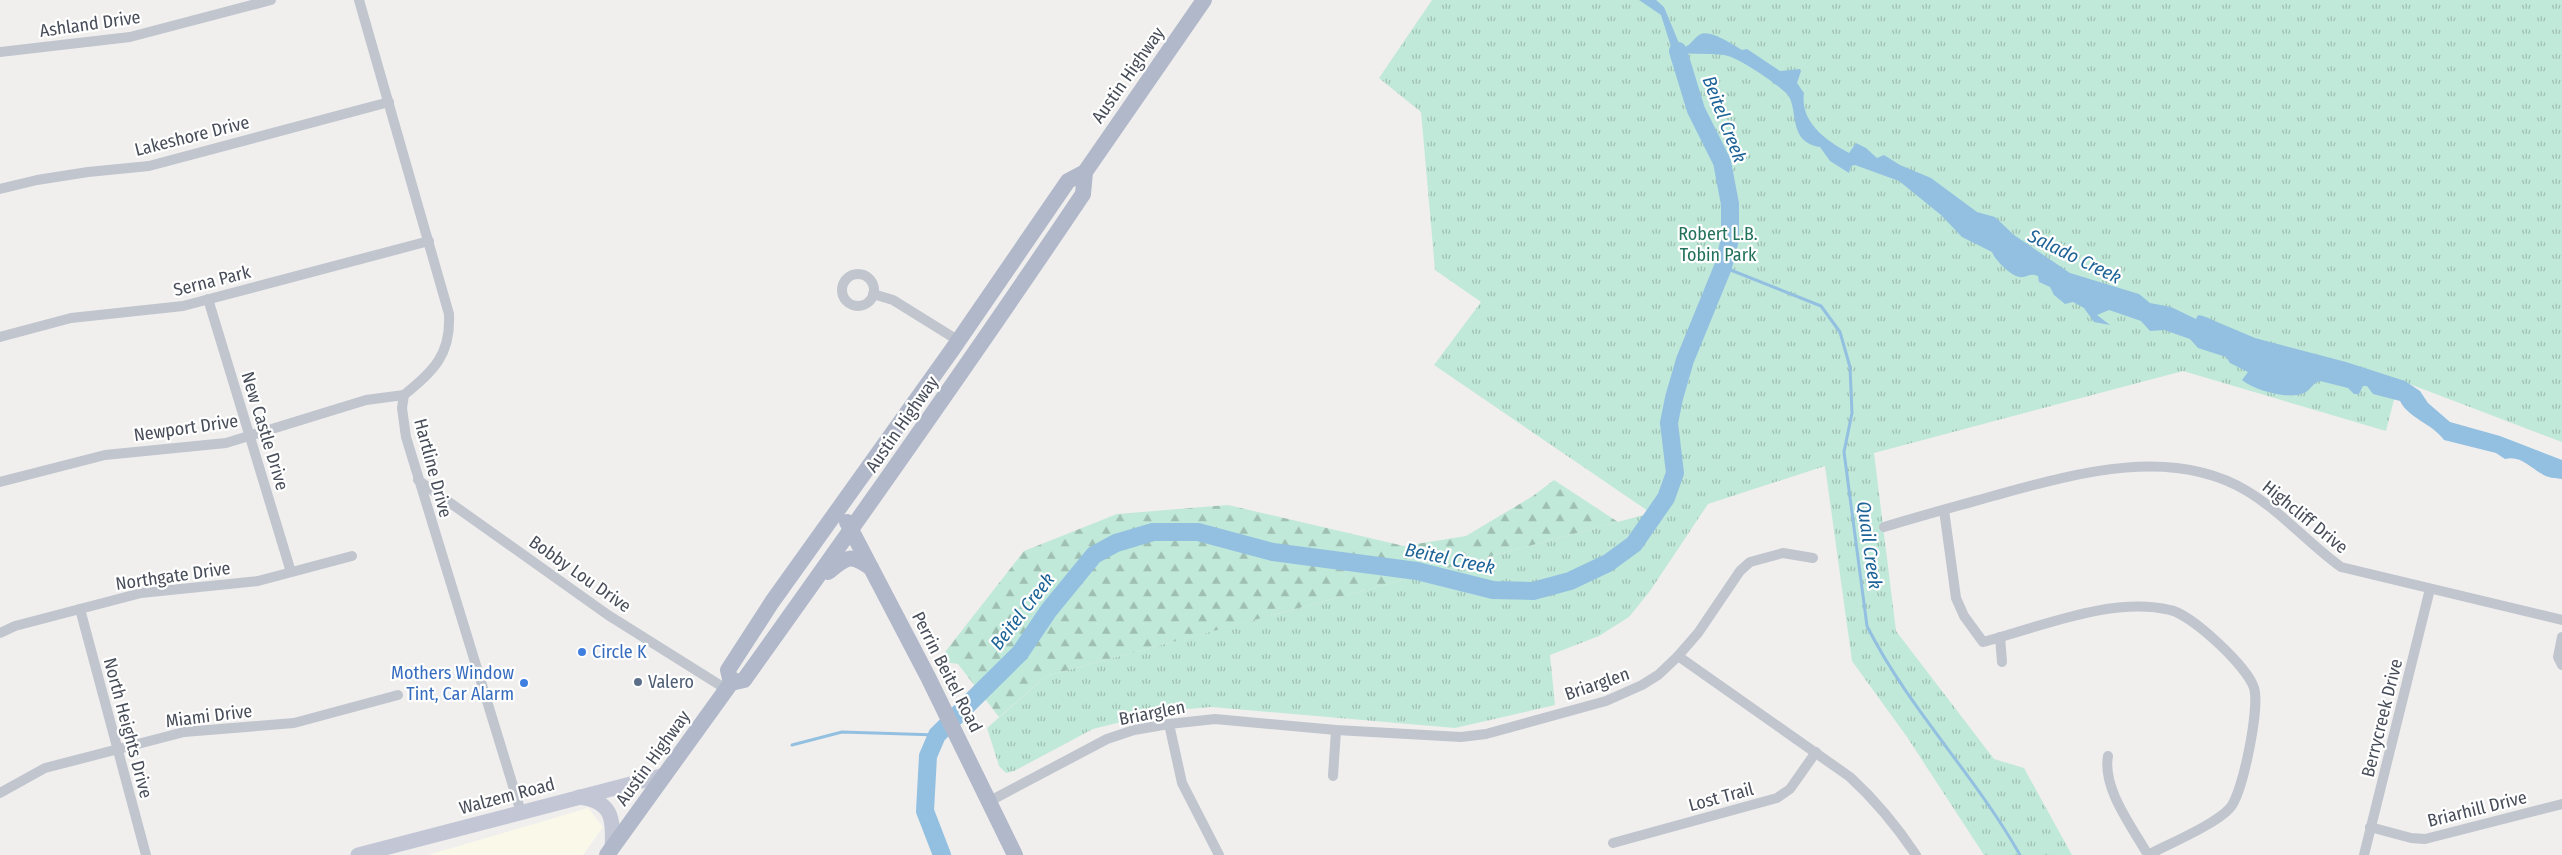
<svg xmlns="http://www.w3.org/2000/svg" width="2562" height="855" viewBox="0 0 2562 855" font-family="'Fira Sans Condensed',sans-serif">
<defs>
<pattern id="grass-tufts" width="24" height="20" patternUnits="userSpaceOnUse" patternTransform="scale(1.25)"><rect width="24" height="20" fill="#c1e9d9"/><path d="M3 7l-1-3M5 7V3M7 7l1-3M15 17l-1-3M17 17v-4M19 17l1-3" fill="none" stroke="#9fbfb3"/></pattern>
<pattern id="forest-firs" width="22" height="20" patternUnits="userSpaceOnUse" patternTransform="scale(1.25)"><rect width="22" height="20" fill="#c1e9d9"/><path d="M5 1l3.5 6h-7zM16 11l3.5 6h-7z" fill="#9fbfb3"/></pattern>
</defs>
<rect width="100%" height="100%" fill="#f0efee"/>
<polygon fill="#f9f8e9" points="588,808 603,827 583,855 428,855"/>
<polygon fill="url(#grass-tufts)" points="1432,0 2562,0 2562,442 2399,380 2386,431 2183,371 1874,453 1896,631 1994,759 2024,768 2072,855 1984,855 1907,737 1852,661 1825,466 1708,504 1650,591 1629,617 1599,636 1550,655 1555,705 1455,728 1211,707 1165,711 1093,729 1014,771 1006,773 999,766 987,728 1046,676 1651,513 1434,365 1481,302 1435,270 1421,112 1379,78"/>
<polygon fill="url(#forest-firs)" points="1554,480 1618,522 1046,676 999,717 958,664 938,661 1024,551 1117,514 1228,505 1404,546 1466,536 1533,496"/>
<path fill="#93c0e1" d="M1639,0H1656L1664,7L1681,48C1690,47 1692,40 1699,35C1709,28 1733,45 1742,50L1747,49L1780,71L1800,69L1801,71L1797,83L1804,93C1800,122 1825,140 1849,153L1856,143L1866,148L1877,158L1884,155L1900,165L1931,178L1977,212L1995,217L2014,235L2070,273L2139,294L2150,303L2171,307L2196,319L2198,315L2203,316L2255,338L2346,362L2405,381L2420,391L2428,403L2450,422L2500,436L2562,460V479C2556,478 2547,478 2542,474C2530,467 2520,455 2505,459L2496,453L2444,440C2432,423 2409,419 2400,401L2373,394L2367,386H2363L2359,394H2354L2348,388L2320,381C2312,383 2311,390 2304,393C2289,400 2256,391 2242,380L2248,372L2230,363L2226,357L2198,348L2190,339L2164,330L2150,331L2141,321L2109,310L2097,315L2110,325L2094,322L2084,308L2073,302L2065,304L2054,295L2050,287L2039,282L2038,276C2031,273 2028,276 2023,277C2013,279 1995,260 1992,252L1962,237L1941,215L1899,181L1855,165L1851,166L1849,173L1830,161L1820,147C1786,142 1800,106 1786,93C1776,83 1736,56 1724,55C1707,53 1690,54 1673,53L1661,15Z"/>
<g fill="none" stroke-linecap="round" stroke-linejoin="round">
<g stroke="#93c0e1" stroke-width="3">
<path d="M1723,267L1821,306L1840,332L1850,367L1852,413L1844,452L1867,626C1908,708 1975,775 2020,855"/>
<polyline points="792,745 842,732 937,735"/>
</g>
<polyline stroke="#93c0e1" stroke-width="18" points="942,855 925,811 928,756 937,735 1020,653 1049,610 1094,555 1116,543 1153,532 1198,532 1273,552 1417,571 1493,590 1533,591 1570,581 1608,563 1634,544 1666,498 1675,473 1669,423 1674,398 1685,360 1723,267 1730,239 1730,204 1722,162 1696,110 1678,51"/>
<g stroke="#c0c5ce" stroke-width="10">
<path d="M359,0L449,314C451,355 434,370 404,395L402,408L406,437L521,812"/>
<polyline points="0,52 130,37 271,0"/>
<polyline points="0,189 37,180 88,172 149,166 389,102"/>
<circle cx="858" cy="290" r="16"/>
<polyline points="873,294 893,300 959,341"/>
<polyline points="208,299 291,572"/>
<polyline points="0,337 71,318 183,306 429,241"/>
<polyline points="418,480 608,615 726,689"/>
<polyline points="0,482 105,455 226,443 366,400 404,395"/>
<path d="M1944,510L1956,598L1964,616L1983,642C2040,627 2112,596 2170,610C2191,614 2248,667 2254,688C2260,707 2243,793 2230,808C2216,824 2169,844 2148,855"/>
<path d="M1884,527C1920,516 1957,506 1993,496C2073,474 2170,445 2247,491C2282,512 2309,544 2341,567L2562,620"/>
<polyline points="80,609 146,855"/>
<polyline points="0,633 15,626 141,593 258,581 352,556"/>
<polyline points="2000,637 2002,662"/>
<polyline points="2562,637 2558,657 2562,665"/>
<path d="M1678,656L1850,777C1876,801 1896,825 1916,855"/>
<polyline points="1169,724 1182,783 1219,855"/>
<path d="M2108,756C2102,788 2132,827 2148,855"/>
<polyline points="1333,776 1336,730"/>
<polyline points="0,793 45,768 184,732 294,723 398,695"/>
<polyline points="988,802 1107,739 1134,730 1169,724 1215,719 1336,730 1461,737 1486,734 1606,701 1642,685 1658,675 1678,656 1698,633 1740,571 1750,562 1783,553 1813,558"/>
<polyline points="2370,827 2411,838 2425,839 2562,804"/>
<polyline points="1613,843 1777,798 1790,789 1816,752"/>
<polyline points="2364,855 2430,589"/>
</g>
<g stroke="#c3c7d5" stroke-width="15">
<path d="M579,797C612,801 614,818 612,848"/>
<polyline points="358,855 665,775"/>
</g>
<g stroke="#b1b8ca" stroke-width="16">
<polyline points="847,522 928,677 1015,855"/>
<path d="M828,572C847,557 850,553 871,568"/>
<polyline points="731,683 728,670 772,602 952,350 1068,181 1085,172 1204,0"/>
<path d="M607,855L731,683L744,680C859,519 973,358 1083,194L1085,172"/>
</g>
</g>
<g fill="#3f7fe0" stroke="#fff" stroke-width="2">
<circle cx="582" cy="652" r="5"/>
<circle cx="524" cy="683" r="5"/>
</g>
<circle fill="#5c6f8a" stroke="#fff" stroke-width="2" cx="638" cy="682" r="5"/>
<g text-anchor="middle" stroke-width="4.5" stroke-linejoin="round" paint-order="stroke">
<g font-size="18" fill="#484e59" stroke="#fff">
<text transform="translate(90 24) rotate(-8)" y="6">Ashland Drive</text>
<text transform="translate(1128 75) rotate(-55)" y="6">Austin Highway</text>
<text transform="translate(192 136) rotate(-14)" y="6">Lakeshore Drive</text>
<text transform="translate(212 281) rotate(-14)" y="6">Serna Park</text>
<text transform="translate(902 424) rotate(-55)" y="6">Austin Highway</text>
<text transform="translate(186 428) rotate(-8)" y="6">Newport Drive</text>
<text transform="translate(265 431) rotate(73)" y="6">New Castle Drive</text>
<text transform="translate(433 468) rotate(75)" y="6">Hartline Drive</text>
<text transform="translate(2305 517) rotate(39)" y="6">Highcliff Drive</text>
<text transform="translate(580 574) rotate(35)" y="6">Bobby Lou Drive</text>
<text transform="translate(173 576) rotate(-8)" y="6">Northgate Drive</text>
<text transform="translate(947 672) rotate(63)" y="6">Perrin Beitel Road</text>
<text transform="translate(1597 684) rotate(-19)" y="6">Briarglen</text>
<text transform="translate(1152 713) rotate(-11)" y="6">Briarglen</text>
<text transform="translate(209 716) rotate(-7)" y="6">Miami Drive</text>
<text transform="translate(2382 718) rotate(-76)" y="6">Berrycreek Drive</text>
<text transform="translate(128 728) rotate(75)" y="6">North Heights Drive</text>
<text transform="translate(653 758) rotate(-54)" y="6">Austin Highway</text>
<text transform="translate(507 796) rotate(-15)" y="6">Walzem Road</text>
<text transform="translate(1721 797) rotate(-15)" y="6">Lost Trail</text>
<text transform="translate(2477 809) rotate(-14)" y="6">Briarhill Drive</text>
</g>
<g font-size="18" fill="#22725b" stroke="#fff">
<text x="1718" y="240">Robert L.B.<tspan x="1718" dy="21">Tobin Park</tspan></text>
</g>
<g font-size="18" fill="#366cbe" stroke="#fff" text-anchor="start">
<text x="592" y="658">Circle K</text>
<text x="514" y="679" text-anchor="end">Mothers Window<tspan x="514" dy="21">Tint, Car Alarm</tspan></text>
</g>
<g font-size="18" fill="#4e5e75" stroke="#fff" text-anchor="start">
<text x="648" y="688">Valero</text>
</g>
<g font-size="19" font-style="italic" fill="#1d6397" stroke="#fff">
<text transform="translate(1725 119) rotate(69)" y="7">Beitel Creek</text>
<text transform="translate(2075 256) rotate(26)" y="7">Salado Creek</text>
<text transform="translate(1870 545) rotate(82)" y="7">Quail Creek</text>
<text transform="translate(1450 558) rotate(12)" y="7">Beitel Creek</text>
<text transform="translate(1022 611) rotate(-52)" y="7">Beitel Creek</text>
</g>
</g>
</svg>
